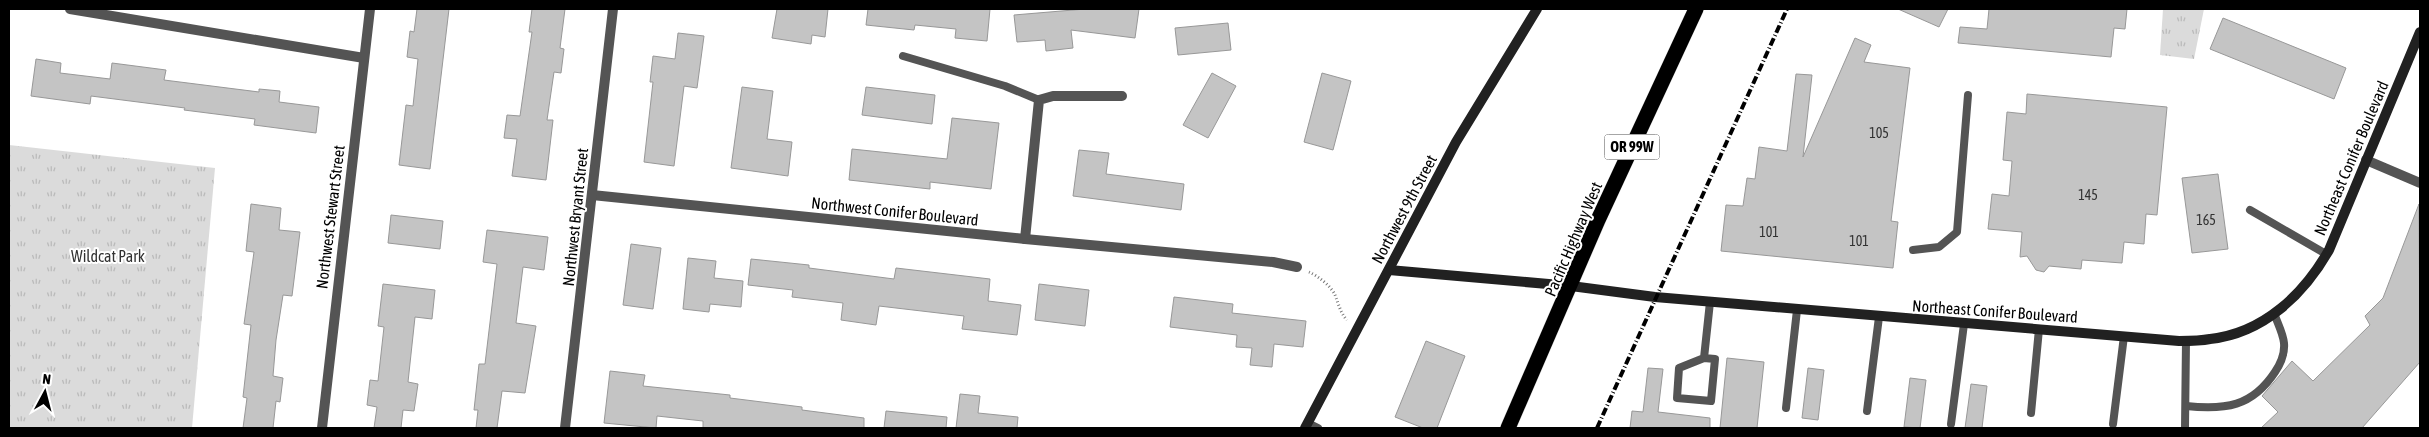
<svg xmlns="http://www.w3.org/2000/svg" width="2429" height="437" viewBox="0 0 2429 437" font-family="'Asap Condensed',sans-serif">
<defs>
<pattern id="grass-tufts" width="24" height="20" patternUnits="userSpaceOnUse" patternTransform="scale(1.25)"><rect width="24" height="20" fill="#dbdbdb"/><path d="M3 7l-1-3M5 7V3M7 7l1-3M15 17l-1-3M17 17v-4M19 17l1-3" fill="none" stroke="#bababa"/></pattern>
</defs>
<rect width="100%" height="100%" fill="#fff"/>
<g fill="url(#grass-tufts)">
<polygon points="2163,9 2204,9 2194,59 2160,55"/>
<polygon points="9,145 215,168 192,428 9,428"/>
</g>
<g fill="#c4c4c4" stroke="#989898">
<polygon points="417,9 449,9 430,169 399,165 406,105 413,106 418,59 407,57 410,31 414,32"/>
<polygon points="532,9 565,9 560,48 564,49 561,73 554,72 547,120 553,120 546,180 512,176 517,139 504,138 507,115 520,116 532,32 529,32"/>
<polygon points="777,9 828,9 825,37 812,35 811,44 772,38"/>
<polygon points="868,9 990,9 987,41 955,38 956,29 915,25 914,30 866,25"/>
<polygon points="1085,9 1139,9 1135,38 1071,30 1073,48 1046,51 1045,40 1017,42 1014,15"/>
<polygon points="1898,9 1948,9 1939,27"/>
<polygon points="1989,9 2127,9 2125,29 2114,28 2111,57 1958,43 1960,27 1987,29"/>
<polygon points="2223,18 2346,68 2334,99 2210,49"/>
<polygon points="1228,23 1231,50 1178,55 1175,28"/>
<polygon points="678,33 704,36 697,88 684,86 674,166 644,162 653,82 650,82 653,56 675,59"/>
<polygon points="1855,38 1871,45 1864,62 1910,68 1891,221 1898,222 1893,268 1721,251 1726,205 1743,206 1747,178 1755,179 1759,147 1787,151 1796,74 1812,75 1803,157"/>
<polygon points="36,59 61,63 60,73 110,79 112,63 166,70 164,80 259,92 259,89 280,91 279,102 319,107 316,133 254,125 255,119 184,110 185,108 91,96 90,104 31,96"/>
<polygon points="1212,73 1236,86 1208,138 1183,125"/>
<polygon points="1322,73 1351,81 1333,150 1304,142"/>
<polygon points="742,87 773,91 767,139 792,142 788,176 731,168"/>
<polygon points="866,87 935,95 932,124 862,115"/>
<polygon points="2027,94 2167,107 2157,215 2146,214 2144,244 2124,242 2122,263 2082,260 2081,269 2049,266 2044,272 2036,270 2027,256 2020,257 2022,232 1988,229 1992,194 2009,196 2012,161 2003,160 2007,112 2026,114"/>
<polygon points="952,118 999,123 991,189 930,182 930,189 849,180 852,149 947,159"/>
<polygon points="1079,150 1109,153 1106,174 1184,184 1181,210 1073,196"/>
<polygon points="2218,174 2228,249 2192,253 2182,178"/>
<polygon points="251,204 281,208 279,230 300,232 292,296 283,295 276,340 273,376 283,378 280,402 276,401 273,428 243,428 247,398 243,397 251,325 244,324 254,252 246,251"/>
<polygon points="2419,204 2420,362 2362,428 2261,428 2278,412 2262,396 2292,361 2313,381 2370,325 2365,316 2383,298"/>
<polygon points="391,215 443,221 440,249 388,243"/>
<polygon points="487,230 548,237 544,270 523,267 516,323 536,326 525,393 502,391 497,428 476,428 478,410 474,410 479,364 485,364 497,264 483,262"/>
<polygon points="631,244 661,248 653,309 623,305"/>
<polygon points="688,258 716,261 714,278 743,281 741,307 710,304 709,312 683,309"/>
<polygon points="751,259 809,265 809,268 894,279 896,268 990,279 988,301 1021,305 1017,335 962,329 964,316 879,306 876,325 841,320 843,303 792,297 793,290 748,285"/>
<polygon points="383,284 435,290 432,319 415,317 408,382 418,384 414,411 403,410 401,428 374,428 377,407 367,405 370,380 378,381 384,327 378,326"/>
<polygon points="1039,284 1089,290 1085,326 1035,320"/>
<polygon points="1174,297 1233,304 1232,313 1306,321 1303,347 1274,344 1272,367 1250,365 1252,348 1236,347 1237,335 1170,327"/>
<polygon points="1426,341 1465,356 1437,428 1423,428 1395,417"/>
<polygon points="1727,358 1764,362 1757,428 1720,428"/>
<polygon points="1648,368 1663,369 1658,412 1710,418 1710,428 1630,428 1632,411 1643,412"/>
<polygon points="1808,368 1824,370 1818,420 1802,418"/>
<polygon points="610,371 645,375 643,386 730,395 730,398 802,407 802,410 864,418 864,428 703,428 703,421 657,416 656,428 604,423"/>
<polygon points="1910,378 1926,380 1920,428 1904,427"/>
<polygon points="1971,384 1987,386 1982,428 1965,428"/>
<polygon points="960,394 980,396 978,413 1018,417 1017,428 956,428"/>
<polygon points="886,411 947,417 946,428 884,428"/>
</g>
<g fill="none" stroke-linecap="round" stroke-linejoin="round">
<defs>
<polyline id="highway" points="1508,428 1598,220 1696,9"/>
</defs>
<use href="#highway" stroke="#dbdbdb" stroke-width="16"/>
<path stroke="#767676" stroke-width="3" stroke-dasharray="1 2.5" stroke-linecap="butt" d="M1309,272C1318,276 1331,286 1335,295C1339,305 1340,312 1347,320"/>
<g stroke="#545454" stroke-width="8">
<polyline points="903,56 1005,86 1039,100"/>
<polyline points="2250,210 2326,254"/>
<polyline points="1913,250 1939,247 1957,232 1968,95"/>
<polyline points="1704,358 1679,368 1677,398 1711,401 1715,359 1704,358 1710,302"/>
<path d="M2186,406C2225,410 2252,407 2275,372C2281,363 2285,354 2284,343C2283,333 2277,322 2274,313"/>
<polyline points="1786,408 1797,310"/>
<polyline points="1867,411 1879,317"/>
<polyline points="2031,413 2039,329"/>
<polyline points="1308,423 1318,428"/>
<polyline points="1951,424 1964,324"/>
<polyline points="2113,424 2124,336"/>
<polyline points="2185,428 2186,341"/>
</g>
<g stroke="#545454" stroke-width="10">
<polyline points="70,9 364,58"/>
<polyline points="2366,160 2420,183"/>
<polyline points="592,195 1025,239 1273,262 1297,267"/>
<polyline points="1025,239 1039,100 1053,96 1122,96"/>
<polyline points="322,428 370,9"/>
<polyline points="565,428 613,9"/>
</g>
<g stroke="#212121" stroke-width="10">
<path d="M1389,270L1571,286L1655,297L2179,341C2189,341 2200,341 2210,339C2264,333 2304,294 2329,250L2420,32"/>
<polyline points="1305,428 1456,142 1537,9"/>
</g>
<use href="#highway" stroke="#000" stroke-width="15"/>
<polyline stroke="#000" stroke-width="4" stroke-dasharray="8 2.5 1 2.5" stroke-linecap="butt" points="1597,428 1787,9"/>
</g>
<g text-anchor="middle" stroke-width="4" stroke-linejoin="round" paint-order="stroke">
<g font-size="14" fill="#313131">
<text x="1879" y="138">105</text>
<text x="2088" y="200">145</text>
<text x="2206" y="225">165</text>
<text x="1769" y="237">101</text>
<text x="1859" y="246">101</text>
</g>
<rect fill="#fff" stroke="#4c4c4c" stroke-width="1" x="1604.5" y="134.5" width="55" height="25" rx="4"/>
<g font-size="15" font-weight="bold" fill="#000">
<text x="1632" y="152">OR 99W</text>
</g>
<g font-size="16" fill="#000" stroke="#fff">
<text transform="translate(2351 158) rotate(-67)" y="6">Northeast Conifer Boulevard</text>
<text transform="translate(1404 209) rotate(-62)" y="6">Northwest 9th Street</text>
<text transform="translate(895 211) rotate(6)" y="6">Northwest Conifer Boulevard</text>
<text transform="translate(330 217) rotate(-83)" y="6">Northwest Stewart Street</text>
<text transform="translate(575 217) rotate(-84)" y="6">Northwest Bryant Street</text>
<text transform="translate(1573 239) rotate(-67)" y="6">Pacific Highway West</text>
<text transform="translate(1995 311) rotate(4)" y="6">Northeast Conifer Boulevard</text>
</g>
<g font-size="16" fill="#323232" stroke="#fff">
<text x="108" y="262">Wildcat Park</text>
</g>
</g>
<rect width="2429" height="437" fill="none" stroke="#000000" stroke-width="20"/>
<g transform="translate(45 392) rotate(7)" stroke="#ffffff" stroke-width="4" paint-order="stroke">
<path d="M0-4L9 19L0 12L-9 19Z" fill="#000000"/>
<text y="-8" font-size="14" font-weight="bold" text-anchor="middle" fill="#000000">N</text>
</g>
</svg>
